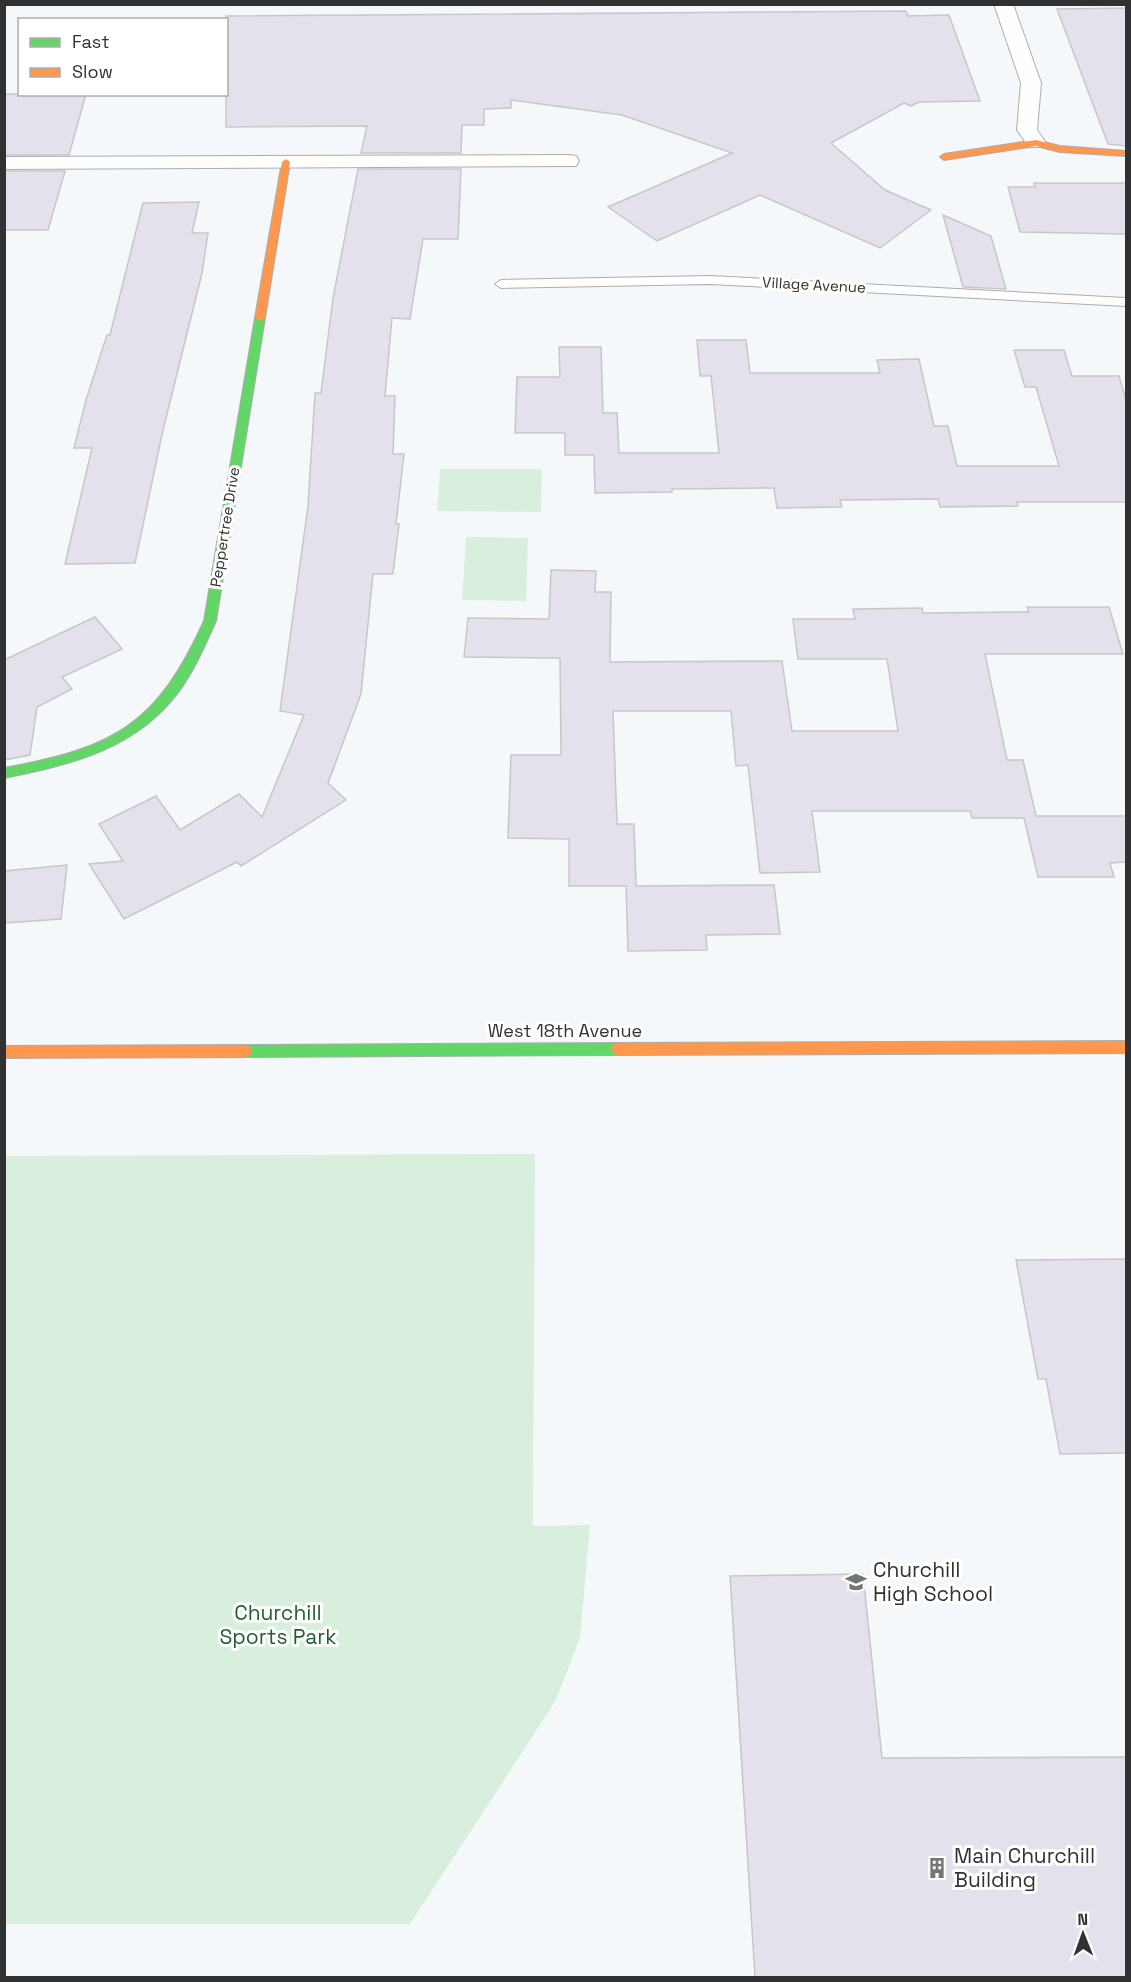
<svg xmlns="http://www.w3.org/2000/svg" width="1131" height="1982" viewBox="0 0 1131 1982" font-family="'Space Grotesk',sans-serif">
<rect width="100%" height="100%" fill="#f5f8fb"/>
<g fill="#d9efdd">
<polygon points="440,469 542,469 541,512 437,511"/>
<polygon points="466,537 528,538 526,601 462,600"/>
<polygon points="535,1154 533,1526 590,1525 580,1638 555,1702 410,1924 5,1924 5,1156"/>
</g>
<g fill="#e3e1ec" stroke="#c6c7c9" stroke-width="1.5">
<polygon points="1126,8 1126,146 1108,144 1057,9"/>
<polygon points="906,11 908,16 949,15 980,101 919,102 911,106 904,103 831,143 885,190 931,210 880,248 760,195 657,241 608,207 732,153 622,115 511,100 511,108 484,109 484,125 462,125 461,153 361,153 367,126 226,127 226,16"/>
<polygon points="4,94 86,94 69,155 4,155"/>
<polygon points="358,169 461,169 458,239 423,239 410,319 392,318 385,396 395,396 393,454 404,454 396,524 399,524 393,574 373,574 361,694 328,783 346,800 241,866 237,862 124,919 89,864 123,861 99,824 156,796 180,830 239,794 262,817 304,715 280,711 308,506 315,393 321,393 333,298"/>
<polygon points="4,171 65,171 48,230 4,230"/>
<polygon points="1034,183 1126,183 1126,234 1020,232 1008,187 1035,187"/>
<polygon points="199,202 192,233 208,233 202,273 163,430 135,563 65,564 92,448 74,448 86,400 107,335 110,335 143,203"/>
<polygon points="943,215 991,236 1006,289 963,287"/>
<polygon points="697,340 746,340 750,373 880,373 877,360 919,359 934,426 948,426 957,466 1059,466 1036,387 1025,387 1014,350 1064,350 1072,376 1119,376 1126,400 1126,502 1017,502 1018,506 940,507 938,499 840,500 842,507 777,508 774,488 672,489 672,492 595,493 594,455 565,455 565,433 515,433 517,377 560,377 559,347 601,347 603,413 617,413 619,453 719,453 711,376 700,376"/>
<polygon points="551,570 596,571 595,592 611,592 610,662 782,661 792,731 898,731 887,659 798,659 793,619 855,619 853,609 922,608 923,613 1029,612 1027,607 1109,607 1123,654 985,654 1007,760 1023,760 1036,816 1126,816 1126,862 1110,863 1114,877 1038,877 1024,818 972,818 970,811 812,811 820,872 760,873 748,765 736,766 731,711 613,711 617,824 634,824 636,886 774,885 780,934 706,935 707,950 628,951 626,886 569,886 569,839 508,838 511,755 561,755 560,658 464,657 468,618 549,619"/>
<polygon points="95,617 122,649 62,677 72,689 37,707 30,755 4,760 4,660"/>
<polygon points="67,865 61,919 4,923 4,871"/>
<polygon points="1126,1259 1126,1453 1060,1454 1046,1379 1038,1379 1016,1260"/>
<polygon points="863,1574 882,1758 1126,1757 1126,1977 755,1977 730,1576"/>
</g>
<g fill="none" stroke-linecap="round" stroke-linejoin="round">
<defs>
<polygon id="lane" points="710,276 1126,298 1126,306 710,284 501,288 495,284 501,280"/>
<g id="street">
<polygon points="994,4 1013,4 1041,83 1037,130 1046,143 1043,147 1029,147 1017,130 1021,83"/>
<polygon points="568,155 576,156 579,161 576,166 4,169 4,157"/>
</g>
<g id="fast">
<path d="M260,315L265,318L216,621C205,645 195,669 180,690C138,748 72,765 4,778V768C114,748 157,725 204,621L255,318Z"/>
<polygon points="618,1043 623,1045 625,1049 623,1053 618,1055 245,1057 240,1055 238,1051 240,1047 245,1045"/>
</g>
<g id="slow">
<polygon points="1036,140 1060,146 1126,151 1126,156 1060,152 1036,146 944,160 940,157 944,154"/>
<polygon points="286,159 290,162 265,318 260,321 255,318 282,162"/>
<polygon points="1126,1041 1126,1053 618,1055 613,1053 611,1049 613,1045 618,1043"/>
<polygon points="245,1045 250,1047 252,1051 250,1055 245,1057 4,1058 4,1046"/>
</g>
</defs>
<use href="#lane" stroke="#abadaf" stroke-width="2"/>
<use href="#street" stroke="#abadaf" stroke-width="2"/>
<use href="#fast" stroke="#abadaf" stroke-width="2"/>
<use href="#slow" stroke="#abadaf" stroke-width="2"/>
<use href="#lane" fill="#fefefe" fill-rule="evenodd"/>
<use href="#street" fill="#fefefe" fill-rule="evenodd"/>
<use href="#fast" fill="#63d668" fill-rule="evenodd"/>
<use href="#slow" fill="#ff974d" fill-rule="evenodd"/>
</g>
<defs>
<symbol id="school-bare" viewBox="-9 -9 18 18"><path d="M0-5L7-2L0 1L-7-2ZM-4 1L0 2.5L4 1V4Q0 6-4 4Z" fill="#747779" stroke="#fff" stroke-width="2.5" paint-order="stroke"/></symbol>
<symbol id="building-bare" viewBox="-9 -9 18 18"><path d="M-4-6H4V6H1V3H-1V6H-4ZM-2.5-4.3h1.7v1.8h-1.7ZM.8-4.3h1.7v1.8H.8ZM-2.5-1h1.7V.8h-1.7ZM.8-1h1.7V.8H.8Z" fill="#747779" stroke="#fff" stroke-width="2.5" paint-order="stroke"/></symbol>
</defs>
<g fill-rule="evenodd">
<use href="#school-bare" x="841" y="1567" width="30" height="30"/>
<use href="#building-bare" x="922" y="1853" width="30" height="30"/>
</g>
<g text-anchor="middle" stroke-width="6" stroke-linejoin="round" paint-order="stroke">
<g font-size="15" fill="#2f3133" stroke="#fff">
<text transform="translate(814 285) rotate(3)" y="5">Village Avenue</text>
<text transform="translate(225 527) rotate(-81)" y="5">Peppertree Drive</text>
</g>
<g font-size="18" fill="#2f3133" stroke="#fff">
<text x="565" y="1037">West 18th Avenue</text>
</g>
<g font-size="21" fill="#2f3133" stroke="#fff" text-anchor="start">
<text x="873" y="1577">Churchill<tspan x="873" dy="24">High School</tspan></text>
<text x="954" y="1863">Main Churchill<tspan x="954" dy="24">Building</tspan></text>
</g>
<g font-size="21" fill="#225e2d" stroke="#fff">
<text x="278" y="1620">Churchill<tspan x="278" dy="24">Sports Park</tspan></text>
</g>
</g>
<rect width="1131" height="1982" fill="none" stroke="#2f3133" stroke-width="12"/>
<rect x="18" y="18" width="210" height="78" fill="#ffffff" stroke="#acadad" stroke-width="1.5"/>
<rect x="30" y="38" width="30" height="9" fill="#63d668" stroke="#acadad" stroke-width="1.5"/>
<text x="72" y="48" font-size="18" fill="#2f3133">Fast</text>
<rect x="30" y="68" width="30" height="9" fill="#ff974d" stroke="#acadad" stroke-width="1.5"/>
<text x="72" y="78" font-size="18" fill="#2f3133">Slow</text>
<g transform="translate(1083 1934) rotate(359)" stroke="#ffffff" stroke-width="4.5" paint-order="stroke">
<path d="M0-4.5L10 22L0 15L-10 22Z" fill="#2f3133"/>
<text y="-9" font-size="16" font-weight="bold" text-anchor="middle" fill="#2f3133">N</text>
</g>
</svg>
